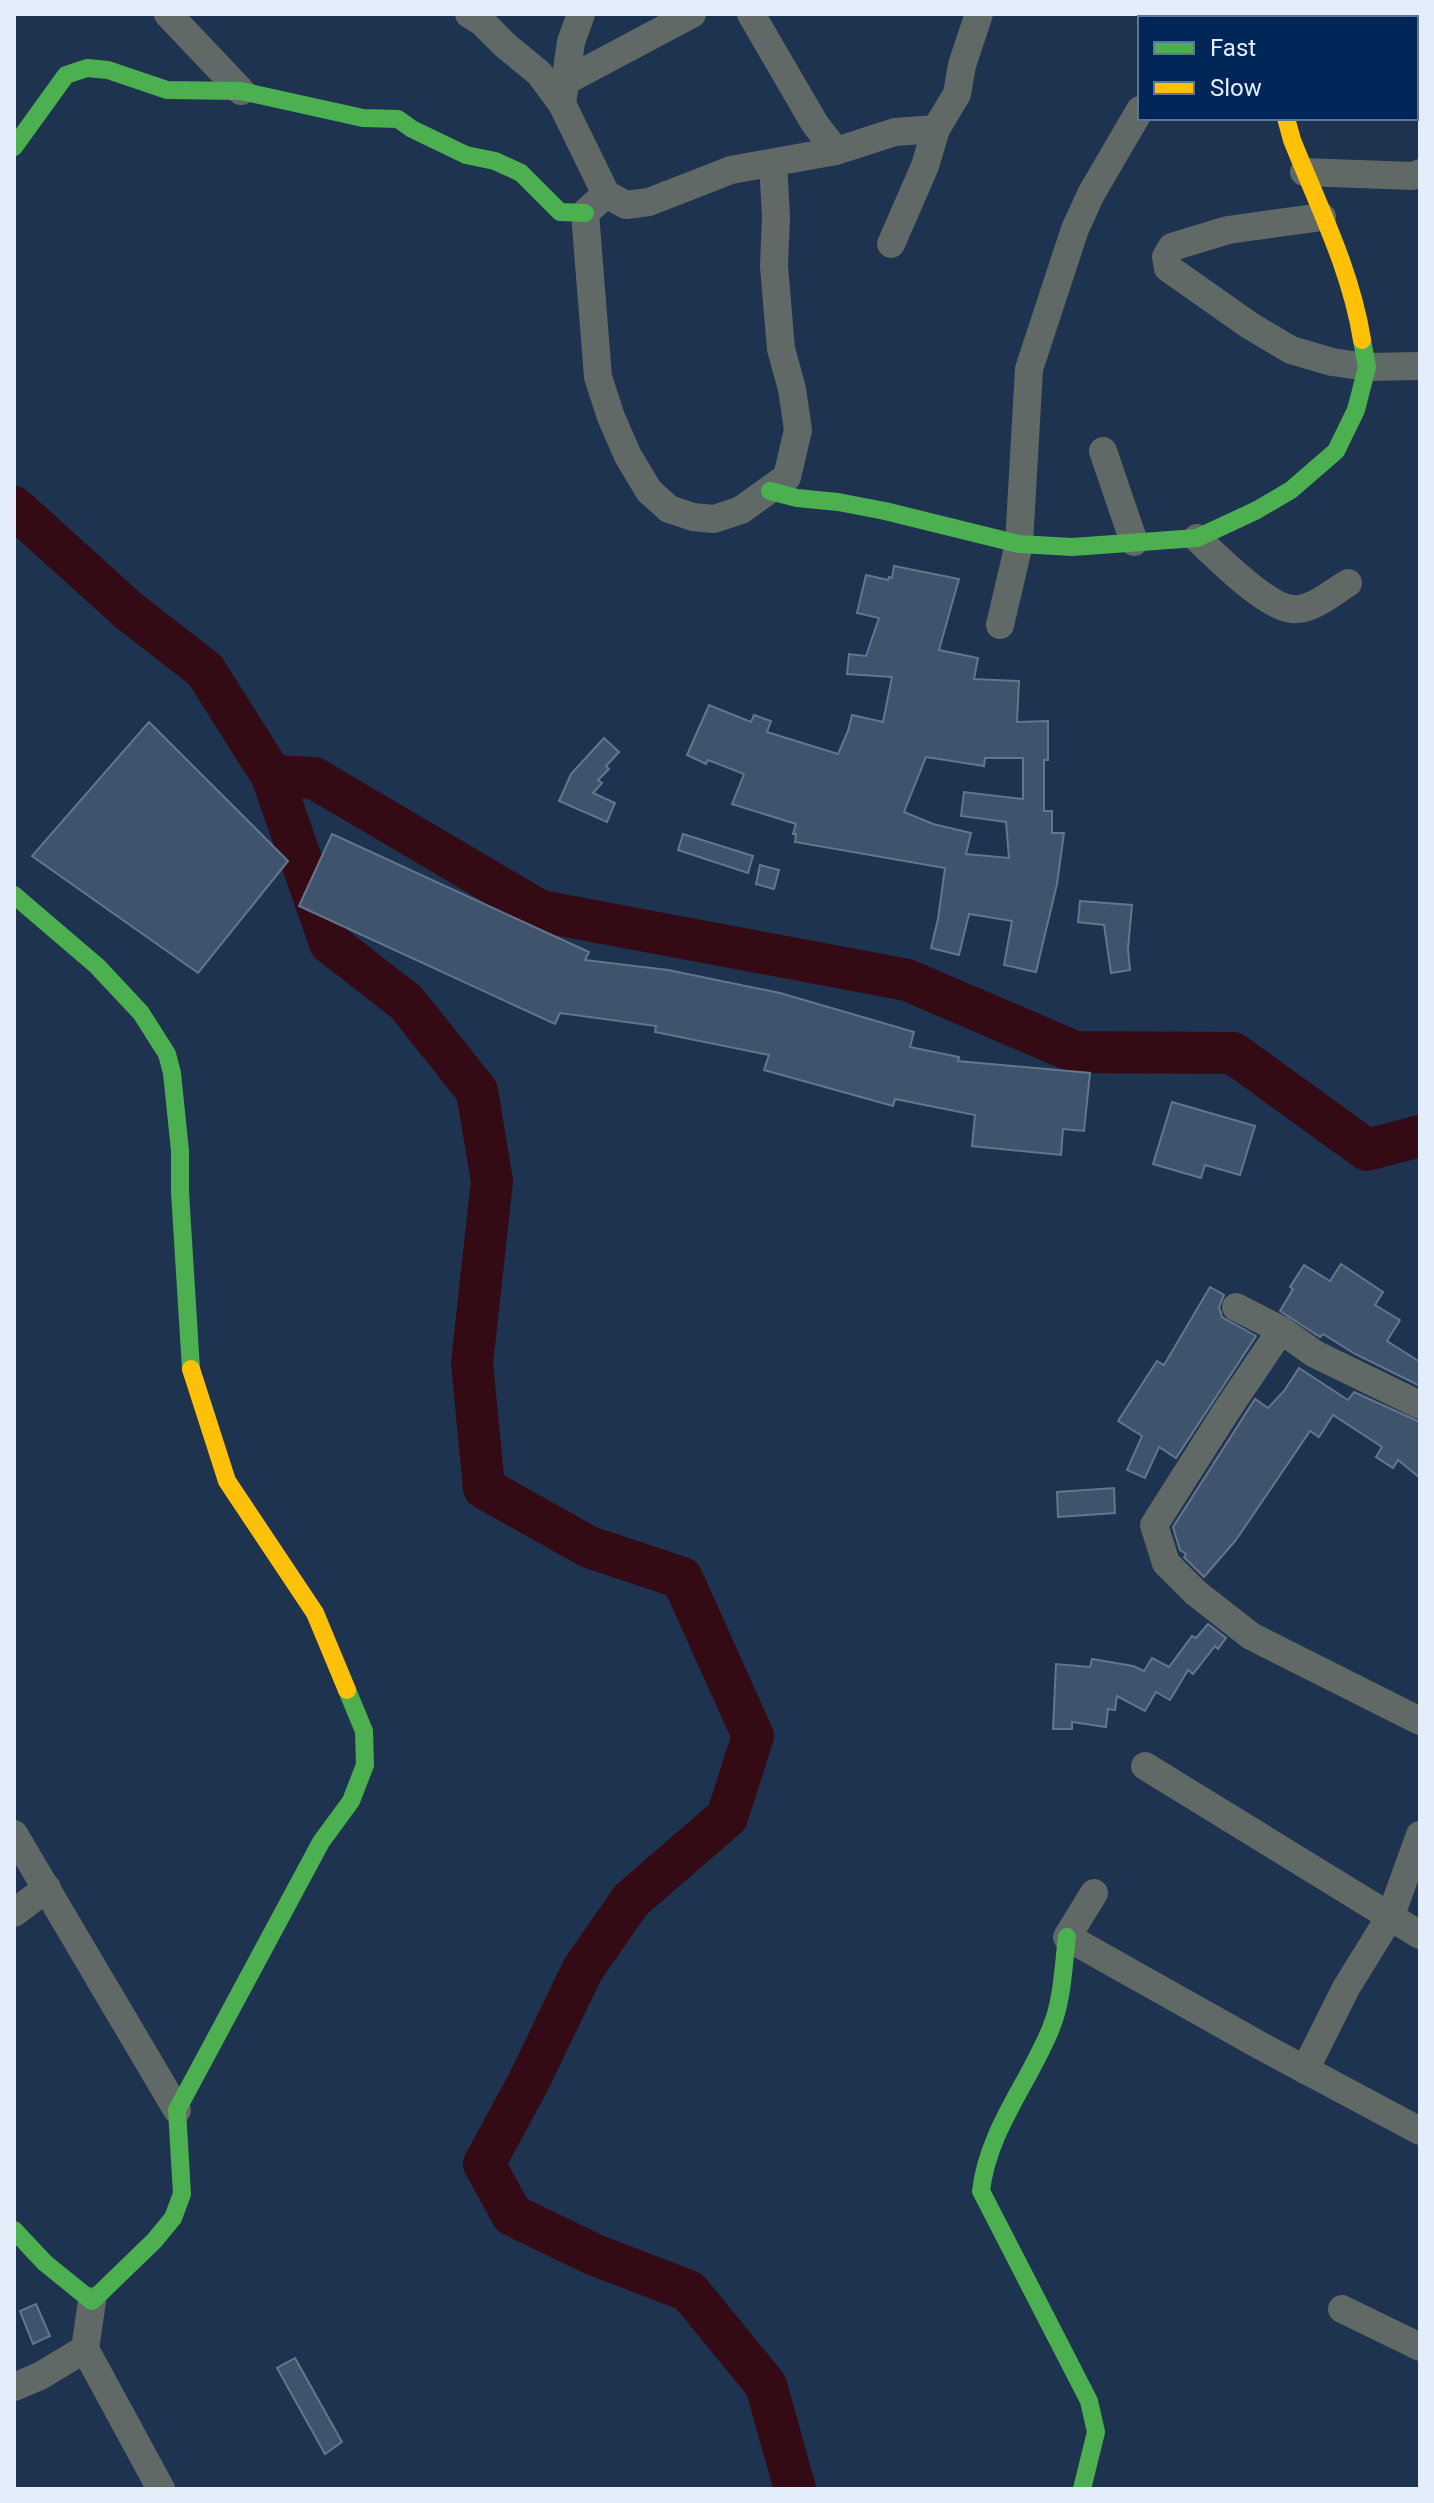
<svg xmlns="http://www.w3.org/2000/svg" width="1434" height="2503" viewBox="0 0 1434 2503" font-family="Roboto,sans-serif">
<rect width="100%" height="100%" fill="#1d334f"/>
<g fill="none" stroke-linecap="round" stroke-linejoin="round">
<g stroke="#340b15" stroke-width="42">
<polyline points="14,507 129,611 205,670 272,776 330,943 406,1002 477,1091 492,1181 472,1363 484,1488 589,1547 682,1578 753,1736 727,1817 631,1900 583,1969 528,2083 484,2164 512,2215 595,2255 689,2291 766,2385 795,2489"/>
<polyline points="272,776 314,778 540,911 907,980 1075,1052 1233,1053 1367,1150 1420,1136"/>
</g>
</g>
<g fill="#40536d" stroke="#63768e" stroke-width="2" fill-rule="evenodd">
<path d="M894,566L959,579L939,650L978,658L974,679L1019,681L1017,722L1048,721V760H1044V811H1052V833H1064L1057,884L1036,972L1004,965L1012,921L969,914L959,955L931,948L938,919L945,868L795,842L796,834H793L796,824L732,804L744,774L708,760L706,764L687,755L709,705L751,722L754,715L771,721L767,732L838,754L848,731L852,715L883,722L892,677L847,674L849,654L866,656L879,618L857,613L866,575L888,580L889,577L892,578ZM926,757L984,766L985,758H1023V799L964,792L961,816L1006,822L1009,858L966,854L971,833L933,824L904,812Z"/>
<polygon points="149,722 288,861 198,973 32,856"/>
<polygon points="604,738 619,752 606,766 609,769 598,780 602,783 593,793 615,803 607,822 559,801 571,774"/>
<polygon points="332,834 589,952 585,960 668,970 780,993 914,1032 910,1047 959,1057 958,1061 1090,1073 1084,1131 1063,1129 1061,1155 972,1146 975,1115 895,1099 893,1106 764,1070 769,1055 655,1032 656,1026 560,1013 555,1024 299,906"/>
<polygon points="683,834 753,856 748,873 678,850"/>
<polygon points="760,865 779,870 774,889 756,884"/>
<polygon points="1080,901 1132,905 1128,949 1130,970 1111,973 1104,925 1078,922"/>
<polygon points="1172,1102 1255,1126 1240,1175 1205,1165 1201,1178 1153,1164"/>
<polygon points="1341,1264 1383,1292 1375,1305 1400,1320 1387,1341 1420,1362 1420,1386 1355,1354 1323,1334 1320,1337 1280,1311 1293,1289 1290,1287 1304,1265 1330,1281"/>
<polygon points="1210,1287 1224,1295 1219,1307 1222,1317 1256,1336 1176,1458 1159,1447 1145,1478 1127,1470 1142,1436 1118,1421 1157,1361 1164,1365"/>
<polygon points="1299,1368 1348,1400 1354,1392 1420,1422 1420,1478 1398,1460 1393,1468 1376,1457 1382,1447 1333,1415 1319,1437 1310,1431 1236,1540 1204,1577 1184,1557 1186,1554 1180,1550 1173,1527 1255,1399 1268,1408 1284,1391"/>
<polygon points="1114,1488 1115,1513 1058,1517 1057,1492"/>
<polygon points="1208,1624 1226,1638 1218,1649 1215,1646 1193,1674 1188,1670 1170,1700 1156,1692 1145,1711 1117,1696 1115,1710 1108,1709 1106,1727 1072,1722 1072,1729 1053,1729 1056,1664 1090,1667 1092,1659 1133,1666 1144,1671 1152,1658 1169,1667 1192,1636 1196,1638"/>
<polygon points="36,2304 50,2336 33,2344 20,2311"/>
<polygon points="295,2358 342,2442 325,2454 277,2368"/>
</g>
<g fill="none" stroke-linecap="round" stroke-linejoin="round">
<g stroke="#616966" stroke-width="28">
<polyline points="168,14 241,91"/>
<polyline points="469,14 482,22 506,46 539,73 562,104"/>
<polyline points="581,14 571,42 562,104 606,194 626,205 649,202 731,170 836,151 895,132 936,129"/>
<polyline points="751,14 815,124 836,151"/>
<polyline points="1283,14 1283,18"/>
<polyline points="566,81 692,14"/>
<polyline points="1304,172 1413,176 1420,173"/>
<polyline points="606,194 585,213 598,377 611,417 628,456 649,491 669,509 693,517 714,519 741,510 787,477 798,430 792,389 781,349 774,266 776,217 773,163"/>
<polyline points="1322,217 1228,230 1172,247 1166,257 1168,268 1249,325 1291,350 1332,362 1367,367 1420,366"/>
<polyline points="891,244 925,166 936,129 957,94 962,65 979,14"/>
<polyline points="1103,451 1134,542"/>
<path d="M1197,538C1216,556 1266,607 1292,609C1311,611 1332,593 1348,583"/>
<polyline points="1000,625 1019,544 1029,369 1075,229 1091,194 1140,110"/>
<polyline points="1236,1307 1281,1330 1315,1354 1420,1405"/>
<polyline points="1281,1330 1227,1410 1154,1525 1166,1563 1196,1593 1251,1636 1420,1721"/>
<polyline points="1145,1766 1420,1935"/>
<polyline points="14,1834 177,2110"/>
<polyline points="1094,1893 1067,1937 1261,2046 1420,2131"/>
<polyline points="14,1913 47,1888"/>
<polyline points="1305,2070 1346,1988 1391,1915 1420,1835"/>
<polyline points="92,2301 85,2349 161,2489"/>
<polyline points="1342,2309 1420,2347"/>
<polyline points="14,2387 40,2376 85,2349"/>
</g>
<g stroke="#4caf50" stroke-width="18">
<polyline points="14,147 66,75 87,68 108,70 167,90 241,91 363,118 398,119 412,129 466,155 495,161 521,173 560,212 585,213"/>
<polyline points="770,491 797,498 838,502 885,511 1019,544 1072,547 1197,538 1257,510 1291,490 1336,451 1356,410 1367,367 1362,340"/>
<polyline points="14,895 97,966 141,1013 167,1054 172,1073 180,1151 180,1192 191,1369"/>
<path d="M1067,1937C1063,1967 1063,1999 1051,2028C1029,2083 988,2130 981,2191L1089,2401L1096,2432L1082,2489"/>
<polyline points="14,2230 45,2263 92,2301 154,2241 173,2218 182,2194 177,2110 321,1842 351,1801 365,1765 364,1731 347,1690"/>
</g>
<g stroke="#ffc107" stroke-width="18">
<path d="M1286,118L1292,140C1318,205 1351,270 1362,340"/>
<polyline points="191,1369 227,1481 315,1613 347,1690"/>
</g>
</g>
<rect width="1434" height="2503" fill="none" stroke="#e4edfa" stroke-width="32"/>
<rect x="1138" y="16" width="280" height="104" fill="#002657" stroke="#5b7698" stroke-width="2"/>
<rect x="1154" y="42" width="40" height="12" fill="#4caf50" stroke="#5b7698" stroke-width="2"/>
<text x="1210" y="56" font-size="24" fill="#e4edfa">Fast</text>
<rect x="1154" y="82" width="40" height="12" fill="#ffc107" stroke="#5b7698" stroke-width="2"/>
<text x="1210" y="96" font-size="24" fill="#e4edfa">Slow</text>
</svg>
